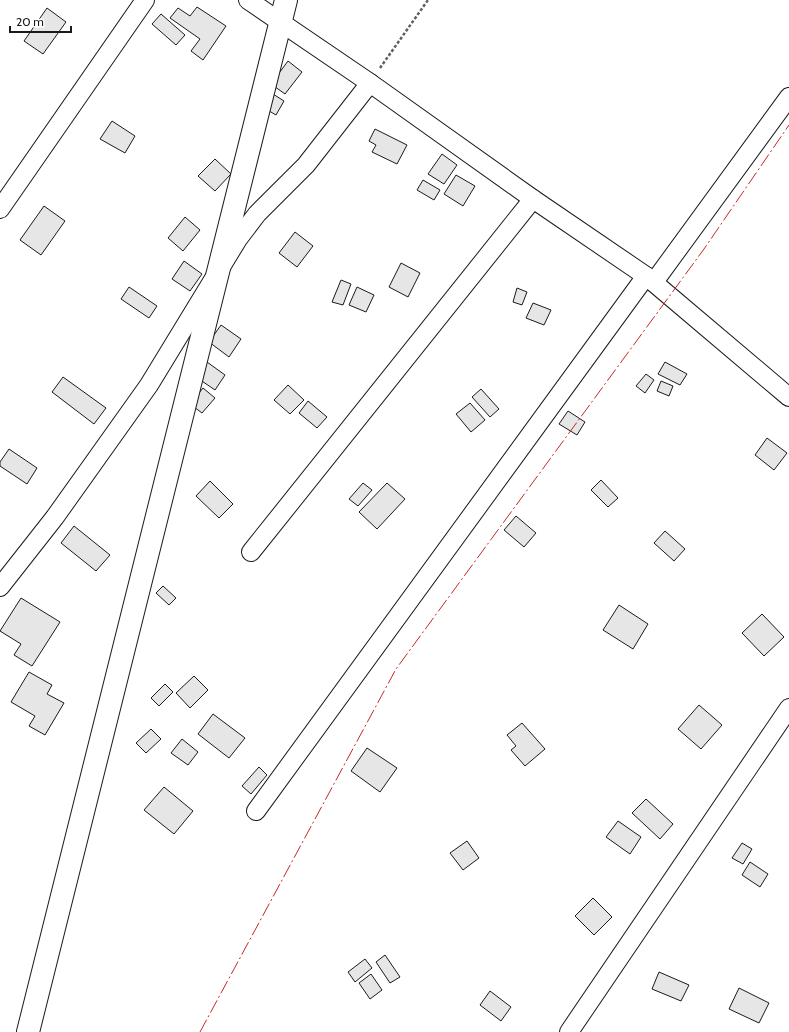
<svg xmlns="http://www.w3.org/2000/svg" width="789" height="1032" viewBox="0 0 789 1032" font-family="Cabin,sans-serif">
<rect width="100%" height="100%" fill="#fff"/>
<g fill="#e6e6e6" stroke="#1a1a1a">
<polygon points="197,7 226,26 203,60 191,51 200,39 170,18 178,8 190,16"/>
<polygon points="47,8 66,22 43,54 24,41"/>
<polygon points="161,14 185,35 176,45 152,24"/>
<polygon points="288,61 302,72 285,94 271,84"/>
<polygon points="273,94 284,101 276,115 264,108"/>
<polygon points="112,121 135,136 125,153 100,139"/>
<polygon points="375,129 407,145 397,164 372,152 376,145 369,141"/>
<polygon points="442,154 457,165 444,184 428,174"/>
<polygon points="215,159 231,174 215,191 198,176"/>
<polygon points="456,175 475,186 463,206 444,194"/>
<polygon points="423,180 440,190 434,200 417,190"/>
<polygon points="44,206 65,221 41,255 20,240"/>
<polygon points="185,217 200,230 183,251 168,238"/>
<polygon points="295,232 313,246 297,267 279,253"/>
<polygon points="184,261 202,274 190,291 172,279"/>
<polygon points="401,263 420,273 408,297 389,287"/>
<polygon points="341,280 351,284 343,305 332,302"/>
<polygon points="129,287 157,306 149,318 121,299"/>
<polygon points="357,287 374,295 366,312 349,305"/>
<polygon points="517,288 527,292 522,305 513,302"/>
<polygon points="533,303 551,310 544,325 526,318"/>
<polygon points="221,325 241,339 229,357 209,342"/>
<polygon points="207,362 225,375 215,390 196,377"/>
<polygon points="665,362 687,374 680,385 658,374"/>
<polygon points="646,374 654,380 645,393 636,386"/>
<polygon points="63,377 106,408 94,424 52,392"/>
<polygon points="661,381 673,386 669,396 657,391"/>
<polygon points="288,385 304,400 290,414 274,400"/>
<polygon points="203,388 215,398 202,413 190,404"/>
<polygon points="481,389 499,409 490,417 472,397"/>
<polygon points="308,401 327,417 317,428 299,413"/>
<polygon points="470,403 485,420 471,432 456,414"/>
<polygon points="568,411 585,422 577,435 559,424"/>
<polygon points="767,438 787,453 774,470 755,455"/>
<polygon points="9,449 37,468 27,484 0,466 0,462"/>
<polygon points="601,480 618,498 608,507 591,490"/>
<polygon points="210,481 233,504 219,518 196,496"/>
<polygon points="363,483 372,490 358,506 349,499"/>
<polygon points="387,483 405,499 377,529 359,512"/>
<polygon points="516,516 536,533 524,547 504,530"/>
<polygon points="74,526 110,555 96,571 61,543"/>
<polygon points="665,531 685,549 674,561 654,543"/>
<polygon points="163,586 176,598 169,605 156,593"/>
<polygon points="21,598 60,622 32,666 14,655 21,644 0,631"/>
<polygon points="619,605 648,624 633,649 603,630"/>
<polygon points="762,614 784,637 764,656 742,633"/>
<polygon points="29,672 52,685 47,694 64,703 45,735 29,726 35,716 11,702"/>
<polygon points="194,676 208,690 190,708 176,693"/>
<polygon points="165,684 173,692 159,706 151,698"/>
<polygon points="699,705 722,725 701,749 678,729"/>
<polygon points="213,714 245,738 229,758 198,734"/>
<polygon points="522,723 545,749 525,766 511,750 516,746 507,735"/>
<polygon points="151,729 161,739 146,753 136,743"/>
<polygon points="182,739 198,752 188,765 171,753"/>
<polygon points="367,748 397,768 380,792 351,771"/>
<polygon points="259,767 267,775 251,794 242,786"/>
<polygon points="164,787 193,811 174,834 144,810"/>
<polygon points="646,799 673,824 660,839 632,813"/>
<polygon points="618,821 641,837 630,854 606,837"/>
<polygon points="467,841 479,858 463,870 450,853"/>
<polygon points="742,843 752,849 743,864 732,858"/>
<polygon points="750,862 768,874 760,887 742,875"/>
<polygon points="593,898 612,917 594,935 575,916"/>
<polygon points="385,955 400,977 390,983 376,962"/>
<polygon points="365,959 372,968 355,982 348,972"/>
<polygon points="659,972 689,985 681,1001 652,989"/>
<polygon points="371,974 382,990 370,999 359,983"/>
<polygon points="739,988 769,1003 759,1023 729,1009"/>
<polygon points="490,991 511,1007 501,1021 480,1005"/>
</g>
<g fill="none" stroke-linecap="round" stroke-linejoin="round">
<defs>
<g id="street">
<polyline points="248,0 370,83 533,199 646,276 789,397"/>
<polyline points="0,209 145,0"/>
<polyline points="654,282 789,97"/>
<polyline points="251,552 533,199"/>
<polyline points="0,587 55,517 149,385 238,239 257,214 306,165 370,83"/>
<polyline points="256,811 646,276"/>
<polyline points="569,1032 789,708"/>
</g>
<polyline id="secondary" points="28,1032 286,0"/>
</defs>
<use href="#street" stroke="#1a1a1a" stroke-width="20"/>
<use href="#secondary" stroke="#1a1a1a" stroke-width="24"/>
<polyline stroke="#5f5f5f" stroke-width="2.5" stroke-dasharray="3 2" stroke-linecap="butt" points="380,68 428,0"/>
<use href="#street" stroke="#fff" stroke-width="18"/>
<use href="#secondary" stroke="#fff" stroke-width="22"/>
<polyline stroke="#c62828" stroke-width="1" stroke-dasharray="14 3 2 3" stroke-linecap="butt" points="200,1032 396,669 704,249 789,125"/>
</g>
<path d="M10 26v6h61v-6" fill="none" stroke="#1a1a1a" stroke-width="2"/>
<text x="16" y="26" font-size="12" fill="#1a1a1a" stroke="#ffffff" stroke-width="3" paint-order="stroke">20 m</text>
</svg>
